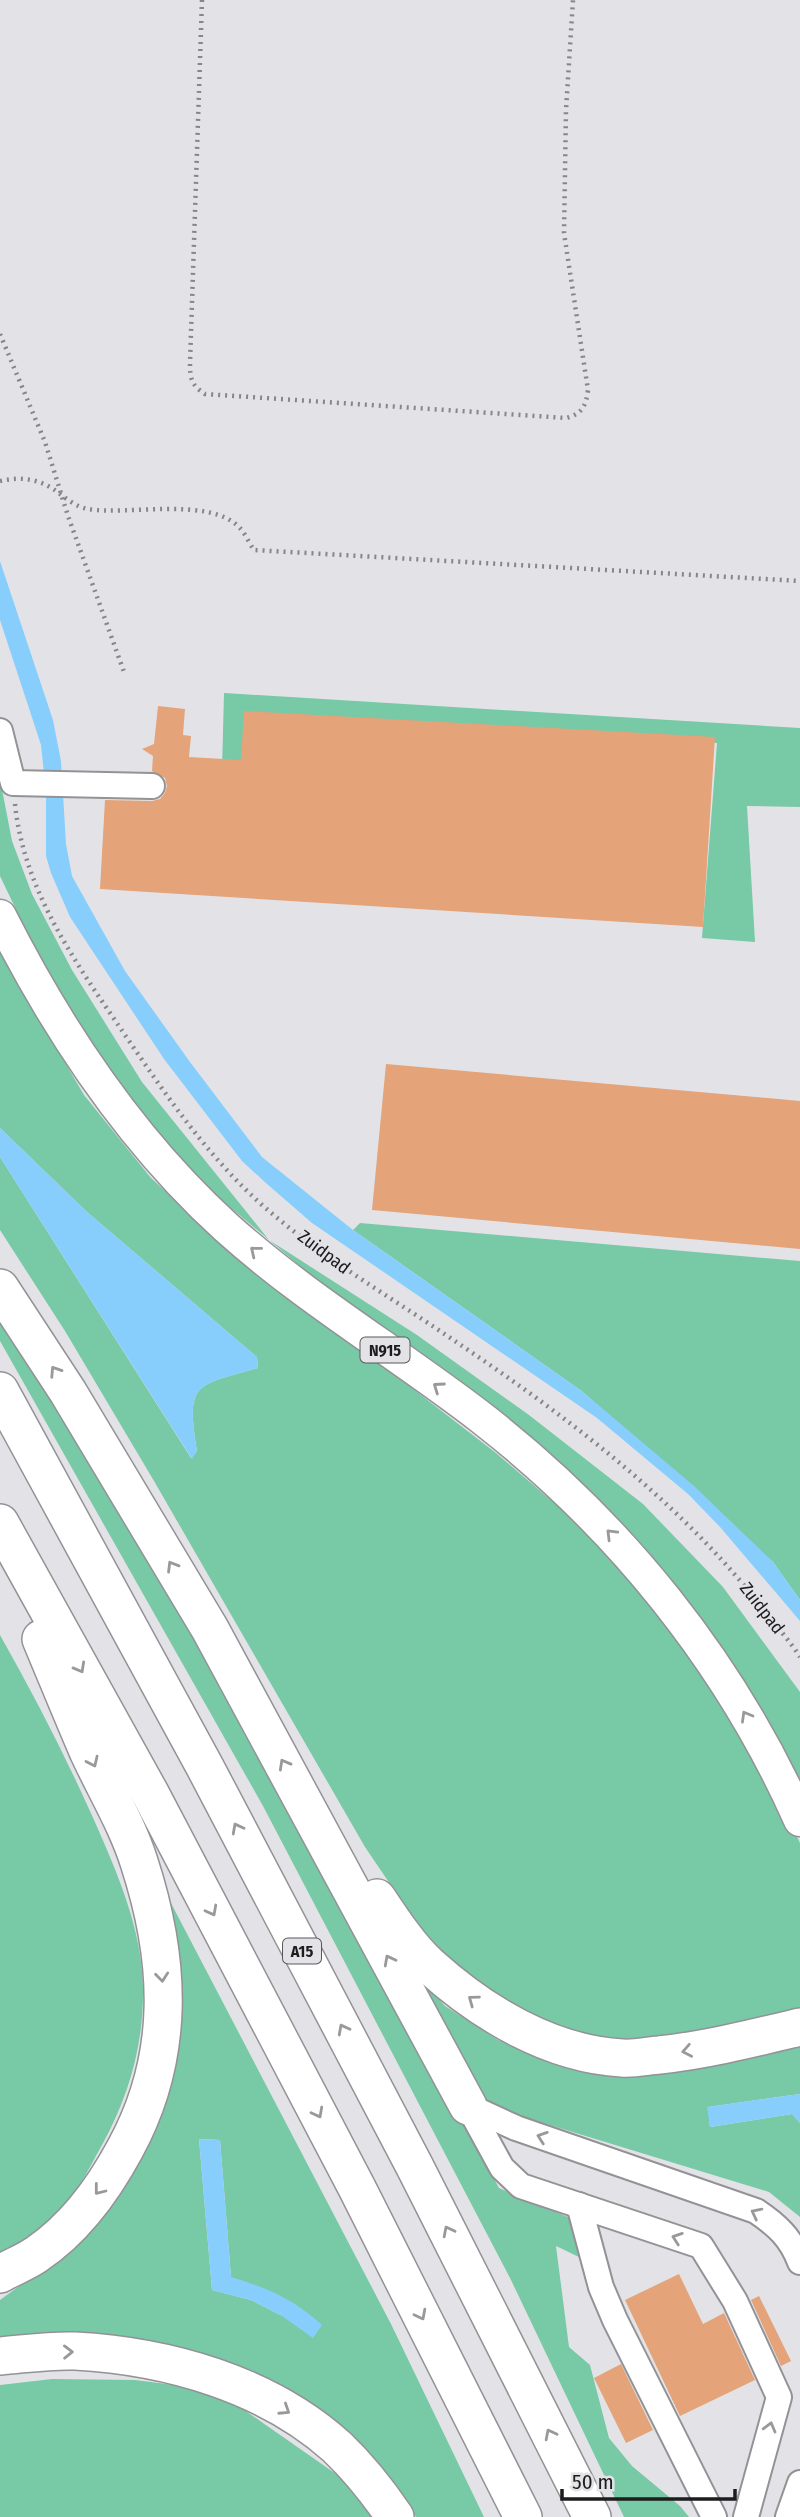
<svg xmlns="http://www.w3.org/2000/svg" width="800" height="2517" viewBox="0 0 800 2517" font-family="'Fira Sans Condensed',sans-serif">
<rect width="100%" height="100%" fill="#e3e3e7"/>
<g fill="#78c9a6" fill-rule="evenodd">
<polygon points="224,693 800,728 800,807 747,806 755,942 702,938 717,743 499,726 221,808"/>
<polygon points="0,779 12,841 32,894 72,970 142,1082 269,1240 417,1335 529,1415 643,1504 723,1587 800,1692 800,1792 688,1608 376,1330 199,1181 136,1108 92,1049 51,983 0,876"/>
<path d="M0,941L39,1018L84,1095L151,1178L215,1236L496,1453L595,1538L668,1621L774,1788L800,1843V2021L739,2035L598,2043L531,2021L480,1990L426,1937L365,1847L154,1481L65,1331L0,1230V1157L191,1458L197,1451C185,1380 197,1386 258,1368L257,1357L87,1212L0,1128Z"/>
<polygon points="360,1223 800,1261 800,1600 773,1562 583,1392 353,1230"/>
<polygon points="0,1309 212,1653 499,2188 570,2218 577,2232 581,2258 556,2246 569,2347 590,2365 609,2438 632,2466 680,2506 689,2517 624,2517 511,2280 263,1806 0,1341"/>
<path d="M0,1635C34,1695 66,1757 94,1820C117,1872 142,1929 143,1987C144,2044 129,2096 102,2145C88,2170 74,2200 52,2220C36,2234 18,2245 0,2256Z"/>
<path d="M161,1884L391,2324L484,2517H416L377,2462L313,2409L242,2368L181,2352L0,2342V2300L66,2252L144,2142ZM199,2139L220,2140L231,2277L282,2316L251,2300L212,2290Z"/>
<polygon points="403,1959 445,2006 498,2040 556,2061 800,2037 800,2094 708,2107 710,2127 792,2114 800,2123 800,2217 769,2192 507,2112 480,2096"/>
<polygon points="52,2379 135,2380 190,2387 240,2407 339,2476 372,2517 0,2517 0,2385"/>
</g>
<g fill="#88cefc">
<polygon points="0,561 53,720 61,761 66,844 72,876 125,971 190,1062 262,1157 353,1230 583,1392 694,1486 773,1562 800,1600 800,1621 720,1527 688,1494 597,1418 312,1223 267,1184 242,1161 164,1059 70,917 51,873 46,856 46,793 41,745 0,620"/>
<path d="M0,1128L87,1212L257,1357L258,1368C197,1386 185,1380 197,1451L192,1459L0,1157Z"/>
<polygon points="800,2094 800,2123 792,2114 710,2127 707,2107"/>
<path d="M199,2139L220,2140L231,2277C266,2287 295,2300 322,2325L313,2338L282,2316L251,2300L212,2290Z"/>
</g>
<g fill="#e4a379">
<polygon points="158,706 185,709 183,735 191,736 189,757 241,760 244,711 715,737 703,927 100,889 105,800 152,801 160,799 165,793 167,786 165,778 152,771 153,756 142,749 154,744"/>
<polygon points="386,1064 800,1101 800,1249 372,1210"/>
<polygon points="679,2274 703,2324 724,2313 755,2380 680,2416 625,2300"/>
<polygon points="759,2296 791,2361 781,2366 751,2300"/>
<polygon points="621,2364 653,2430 626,2443 594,2378"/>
</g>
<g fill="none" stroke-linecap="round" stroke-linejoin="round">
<defs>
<g id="minor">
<polyline points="0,731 13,783 152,786"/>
<polyline points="468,2106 502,2168 521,2186 701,2246 735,2301 779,2397 746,2517"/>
<path d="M468,2106L516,2128L756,2211C777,2225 791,2238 800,2262"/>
<polyline points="579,2205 601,2287 615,2320 714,2517"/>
<polyline points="788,2517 800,2483"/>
</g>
<path id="major" d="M0,916C58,1031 131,1141 227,1228C306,1299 399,1354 483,1419C619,1525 730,1662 800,1820"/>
<g id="highway">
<polyline points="0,1288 68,1392 210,1629 468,2106"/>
<polyline points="0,1391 205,1767 415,2167 592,2517"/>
<polyline points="0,1523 151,1795 357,2188 523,2517"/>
<path d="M377,1898C391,1919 410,1948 429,1965C482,2013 550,2054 622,2058C634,2059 647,2056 659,2055C706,2050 754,2038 800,2027"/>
<path d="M0,2274C12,2267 26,2262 37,2254C74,2229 104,2188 125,2149C176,2056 171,1960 139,1862C127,1824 105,1788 88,1751C72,1714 57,1677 41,1639"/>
<path d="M0,2356C25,2354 50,2350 75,2351C168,2356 267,2384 337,2447C359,2468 378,2492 395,2517"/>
</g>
</defs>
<use href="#minor" stroke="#939297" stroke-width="28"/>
<use href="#major" stroke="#939297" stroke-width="35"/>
<use href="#highway" stroke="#939297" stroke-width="40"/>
<g stroke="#868688" stroke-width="4.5" stroke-dasharray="2 5" stroke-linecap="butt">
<path d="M202,0L190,363C190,378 191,385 205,394L566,418C582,414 586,406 588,390L564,233L566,110L573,0"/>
<polyline points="0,334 45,442 68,516 124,672"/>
<path d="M0,481C23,476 41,479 60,494C68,500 77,507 88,509C127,516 208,496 239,527C245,533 249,543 254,550L800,581"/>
<path d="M15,804C23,883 67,950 110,1013C156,1080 200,1149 261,1204C317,1254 384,1293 446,1335C562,1413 677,1498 764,1610C776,1626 790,1641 800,1657"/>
</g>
<use href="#minor" stroke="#fff" stroke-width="24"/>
<use href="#major" stroke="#fff" stroke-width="32"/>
<use href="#highway" stroke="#fff" stroke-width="37"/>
</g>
<defs><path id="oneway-chevron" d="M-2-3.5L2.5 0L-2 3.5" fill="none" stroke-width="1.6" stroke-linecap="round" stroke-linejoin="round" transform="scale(1.75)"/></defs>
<g stroke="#99999a">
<use href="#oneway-chevron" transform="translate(255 1251) rotate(-141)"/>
<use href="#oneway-chevron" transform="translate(55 1371) rotate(-123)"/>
<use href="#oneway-chevron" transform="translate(438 1387) rotate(-145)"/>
<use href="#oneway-chevron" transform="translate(611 1534) rotate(-135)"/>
<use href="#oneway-chevron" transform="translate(172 1566) rotate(-121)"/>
<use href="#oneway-chevron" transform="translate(80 1668) rotate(61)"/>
<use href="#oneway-chevron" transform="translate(746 1716) rotate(-120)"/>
<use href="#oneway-chevron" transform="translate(93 1762) rotate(65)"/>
<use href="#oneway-chevron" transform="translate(284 1764) rotate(-119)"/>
<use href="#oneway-chevron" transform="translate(237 1828) rotate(-118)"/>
<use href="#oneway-chevron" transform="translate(212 1911) rotate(62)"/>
<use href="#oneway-chevron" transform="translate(389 1960) rotate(-118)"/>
<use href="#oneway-chevron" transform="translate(162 1977) rotate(84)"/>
<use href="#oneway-chevron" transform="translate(473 2000) rotate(-144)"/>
<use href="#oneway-chevron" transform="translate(343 2029) rotate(-118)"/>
<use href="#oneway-chevron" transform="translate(687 2051) rotate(169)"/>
<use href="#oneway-chevron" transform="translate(318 2113) rotate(62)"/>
<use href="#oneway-chevron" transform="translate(542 2137) rotate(-161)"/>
<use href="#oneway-chevron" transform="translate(99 2190) rotate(128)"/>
<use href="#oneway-chevron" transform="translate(756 2213) rotate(-153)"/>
<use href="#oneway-chevron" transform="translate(448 2231) rotate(-117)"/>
<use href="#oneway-chevron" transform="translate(677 2238) rotate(-161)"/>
<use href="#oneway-chevron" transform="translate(421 2315) rotate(63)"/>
<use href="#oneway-chevron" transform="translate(68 2352) rotate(-1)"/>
<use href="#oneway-chevron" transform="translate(285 2410) rotate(33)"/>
<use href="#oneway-chevron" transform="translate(770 2427) rotate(-75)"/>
<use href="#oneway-chevron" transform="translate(550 2434) rotate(-117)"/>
</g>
<g text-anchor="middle" stroke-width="5" stroke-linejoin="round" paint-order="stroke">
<g fill="#e3e3e7" stroke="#58585a" stroke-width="2">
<rect x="360.5" y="1337.5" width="49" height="25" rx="5"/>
<rect x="283" y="1938.5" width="38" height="25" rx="5"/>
</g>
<g font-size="16" font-weight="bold" fill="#1d1d1e">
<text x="385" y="1356">N915</text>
<text x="302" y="1957">A15</text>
</g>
<g font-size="18" fill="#1d1d1e" stroke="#e3e3e7">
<text transform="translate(324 1252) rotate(37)" y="6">Zuidpad</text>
<text transform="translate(762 1608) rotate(52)" y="6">Zuidpad</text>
</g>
</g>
<path d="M562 2489v10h173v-10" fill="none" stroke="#1d1d1e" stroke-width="3.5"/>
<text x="572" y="2489" font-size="21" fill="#1d1d1e" stroke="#e3e3e7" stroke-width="5" paint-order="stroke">50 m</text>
</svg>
